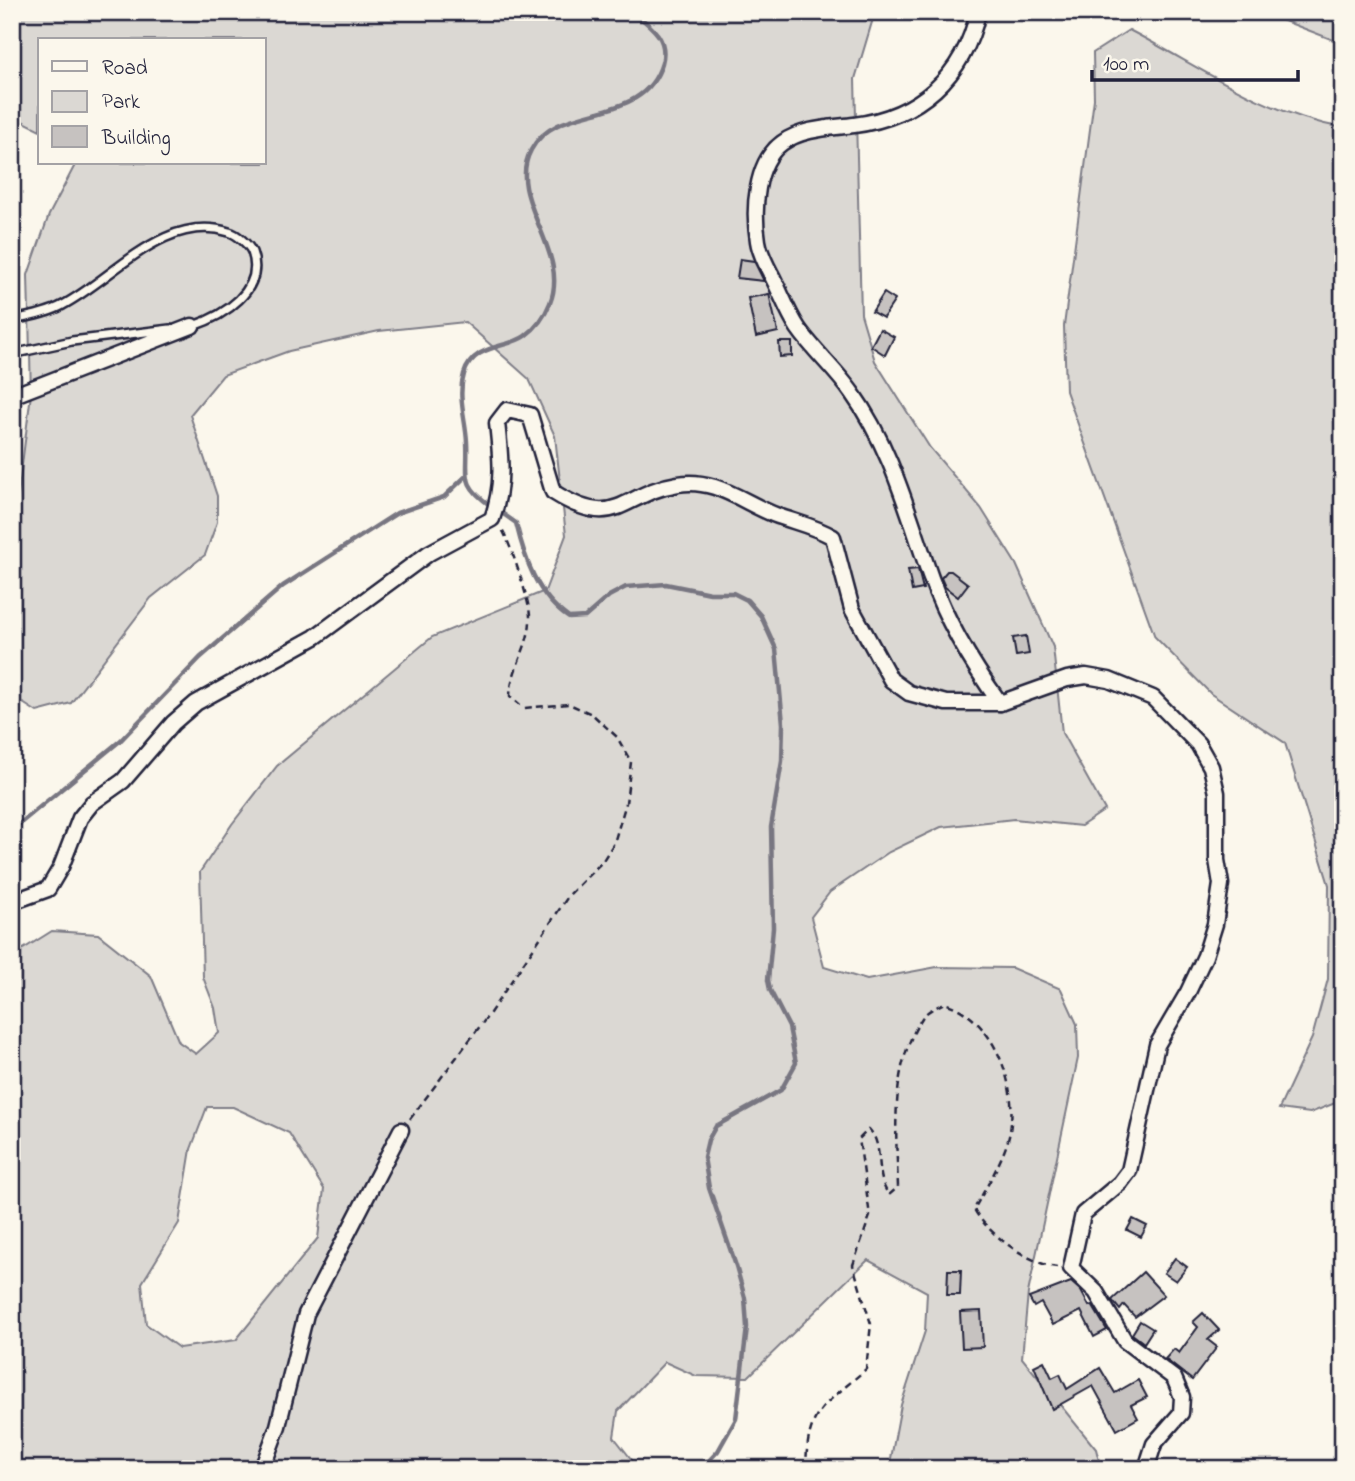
<svg xmlns="http://www.w3.org/2000/svg" width="1355" height="1481" viewBox="0 0 1355 1481" font-family="'Indie Flower',sans-serif">
<rect width="100%" height="100%" fill="#fbf7ec"/>
<filter id="ink" filterUnits="userSpaceOnUse"><feTurbulence type="fractalNoise" baseFrequency=".0143" numOctaves="2"/><feDisplacementMap in="SourceGraphic" scale="14" xChannelSelector="R" yChannelSelector="G"/><feConvolveMatrix kernelMatrix="1 2 1 2 8 2 1 2 1" color-interpolation-filters="sRGB"/></filter>
<g filter="url(#ink)">
<g fill="#dbd8d3" stroke="#7e7d87" stroke-width="2" fill-rule="evenodd">
<path d="M12,12H875L855,79L861,314L875,361L930,448L981,508L1016,564L1053,647L1062,733L1105,810L1081,826L1014,819L941,827L889,852L830,892L811,917L824,967L867,980L937,967L1012,968L1061,989L1077,1024L1078,1058L1028,1293L1022,1358L1096,1449L1101,1469H889L901,1405L925,1331L927,1292L868,1260L748,1377L696,1376L665,1362L618,1411L614,1437L639,1469H12V956L52,931L98,934L151,976L179,1042L196,1054L219,1033L215,1008L203,977L200,872L232,824L277,766L432,637L545,591L566,535L555,436L529,379L465,322L379,331L289,351L223,375L190,415L217,496V522L205,555L151,598L71,703L37,712L12,696V543L31,394L28,275L49,215L76,163H264V40H40V130L12,116ZM207,1107H233L289,1133L324,1189L318,1238L236,1340L179,1348L146,1324L142,1283L179,1223L191,1149Z"/>
<polygon points="1261,12 1343,12 1343,41 1336,41"/>
<path d="M1129,30C1199,66 1264,114 1343,128V1100L1310,1113L1279,1109L1312,1038L1328,979L1329,885L1285,743L1211,694L1155,637L1066,391L1064,326L1094,99L1093,53Z"/>
</g>
<g fill="none" stroke-linecap="round" stroke-linejoin="round">
<g stroke="#787681" stroke-width="4.5">
<path d="M491,506C459,483 469,476 467,442C466,419 457,397 464,374C474,343 507,349 525,336C536,328 545,316 550,303C571,251 505,198 531,150C558,99 643,128 662,63C669,38 651,26 633,12"/>
<path d="M499,511L516,523C525,560 537,596 569,618L585,617L609,596L626,587L666,584L710,593H733L747,600L761,616L776,649L783,724L782,761L771,827L773,928L768,980L770,990L789,1027L796,1063L781,1090L716,1126L708,1140L704,1157L709,1188L736,1266L745,1298L747,1327L736,1419L718,1451L701,1469"/>
<polyline points="12,830 121,740 200,658 283,586 397,513 444,497 465,477"/>
</g>
</g>
<g fill="#c6c2c0" stroke="#22223b" stroke-width="2">
<polygon points="740,259 754,261 764,281 737,278"/>
<polygon points="884,293 895,300 883,318 872,312"/>
<polygon points="769,294 778,332 756,337 748,298"/>
<polygon points="880,329 894,337 885,355 871,346"/>
<polygon points="779,342 792,342 792,356 780,357"/>
<polygon points="918,569 923,589 912,591 908,570"/>
<polygon points="947,571 951,571 968,584 958,597 945,587 941,578"/>
<polygon points="1026,636 1029,654 1016,656 1013,638"/>
<polygon points="1133,1219 1147,1226 1141,1237 1127,1230"/>
<polygon points="1175,1258 1187,1267 1176,1281 1164,1273"/>
<polygon points="948,1270 961,1270 960,1295 947,1295"/>
<polygon points="1143,1272 1164,1295 1135,1317 1124,1305 1120,1310 1112,1300"/>
<polygon points="1071,1282 1081,1291 1089,1306 1092,1305 1107,1330 1094,1337 1081,1311 1053,1325 1041,1303 1034,1307 1029,1298"/>
<polygon points="981,1311 983,1347 962,1348 960,1312"/>
<polygon points="1203,1313 1219,1330 1208,1340 1217,1347 1192,1380 1165,1359 1174,1349 1179,1353 1198,1327 1193,1322"/>
<polygon points="1140,1321 1153,1329 1144,1343 1132,1334"/>
<polygon points="1044,1361 1052,1378 1060,1374 1067,1389 1100,1368 1115,1393 1138,1380 1147,1397 1131,1405 1138,1418 1117,1430 1093,1386 1052,1409 1034,1366"/>
</g>
<g fill="none" stroke-linecap="round" stroke-linejoin="round">
<defs>
<g id="lane">
<path d="M12,320C29,317 49,313 63,305C114,278 165,212 229,232C237,234 249,245 252,252C266,290 223,316 193,326"/>
<polyline points="12,354 72,341 170,329"/>
</g>
<g id="street">
<path d="M978,12C964,77 918,117 854,125C831,128 802,128 782,143C755,163 753,210 758,241C760,255 768,268 774,280C782,296 788,313 798,328C814,351 836,370 852,393C892,449 908,514 931,578C947,623 972,664 1000,703"/>
<polyline points="12,396 192,326"/>
<path d="M12,902L48,889L61,867L80,818L92,803L123,781L173,723L196,703L315,637L429,553L492,519C504,485 501,458 497,423L507,410L530,415L553,492C618,533 621,493 678,484C715,477 745,504 778,516C798,523 814,526 833,537L852,609L891,680L909,693L946,703H1000L1067,679L1086,676L1109,680L1153,698L1198,744L1211,767L1217,793V860L1221,884L1215,924L1205,956L1188,992L1157,1045L1129,1171L1120,1183L1083,1214L1071,1268L1096,1292L1125,1341L1174,1378L1182,1397L1181,1413L1154,1444L1146,1469"/>
<polyline points="262,1469 278,1426 306,1314 401,1130"/>
</g>
</defs>
<use href="#lane" stroke="#22223b" stroke-width="12"/>
<use href="#street" stroke="#22223b" stroke-width="19"/>
<g stroke="#22223b" stroke-width="2.5" stroke-dasharray="7 5" stroke-linecap="butt">
<path d="M410,1119L490,1013L569,895L602,862L614,843L626,803L631,762L617,737L592,714L569,704L524,708L510,696C511,669 531,644 530,617C530,601 510,543 502,529"/>
<path d="M806,1469C807,1408 824,1407 866,1369L871,1324L853,1265L870,1216L859,1139L869,1129C885,1146 874,1176 889,1195L898,1187C896,1131 890,1067 922,1018C926,1011 937,1007 944,1003C993,1017 1018,1083 1010,1131C1007,1153 986,1188 974,1209C986,1233 1031,1265 1057,1267"/>
</g>
<use href="#lane" stroke="#fbf7ec" stroke-width="7"/>
<use href="#street" stroke="#fbf7ec" stroke-width="14"/>
</g>
</g>
<rect width="1355" height="1481" fill="none" stroke="#fbf7ec" stroke-width="42"/>
<rect x="21" y="21" width="1313" height="1439" fill="none" stroke="#22223b" stroke-width="2.5" filter="url(#ink)"/>
<rect x="38" y="38" width="228" height="126" fill="#fbf7ec" stroke="#a4a2a5" stroke-width="2"/>
<rect x="52" y="61" width="35" height="10" fill="#fbf7ec" stroke="#a4a2a5" stroke-width="2"/>
<text x="102" y="74" font-size="21" fill="#22223b">Road</text>
<rect x="52" y="91" width="35" height="21" fill="#dbd8d3" stroke="#a4a2a5" stroke-width="2"/>
<text x="102" y="108" font-size="21" fill="#22223b">Park</text>
<rect x="52" y="126" width="35" height="21" fill="#c6c2c0" stroke="#a4a2a5" stroke-width="2"/>
<text x="102" y="144" font-size="21" fill="#22223b">Building</text>
<path d="M1092 70v10h206v-10" fill="none" stroke="#22223b" stroke-width="3.5"/>
<text x="1103" y="70" font-size="21" fill="#22223b" stroke="#fbf7ec" stroke-width="5" paint-order="stroke">100 m</text>
</svg>
